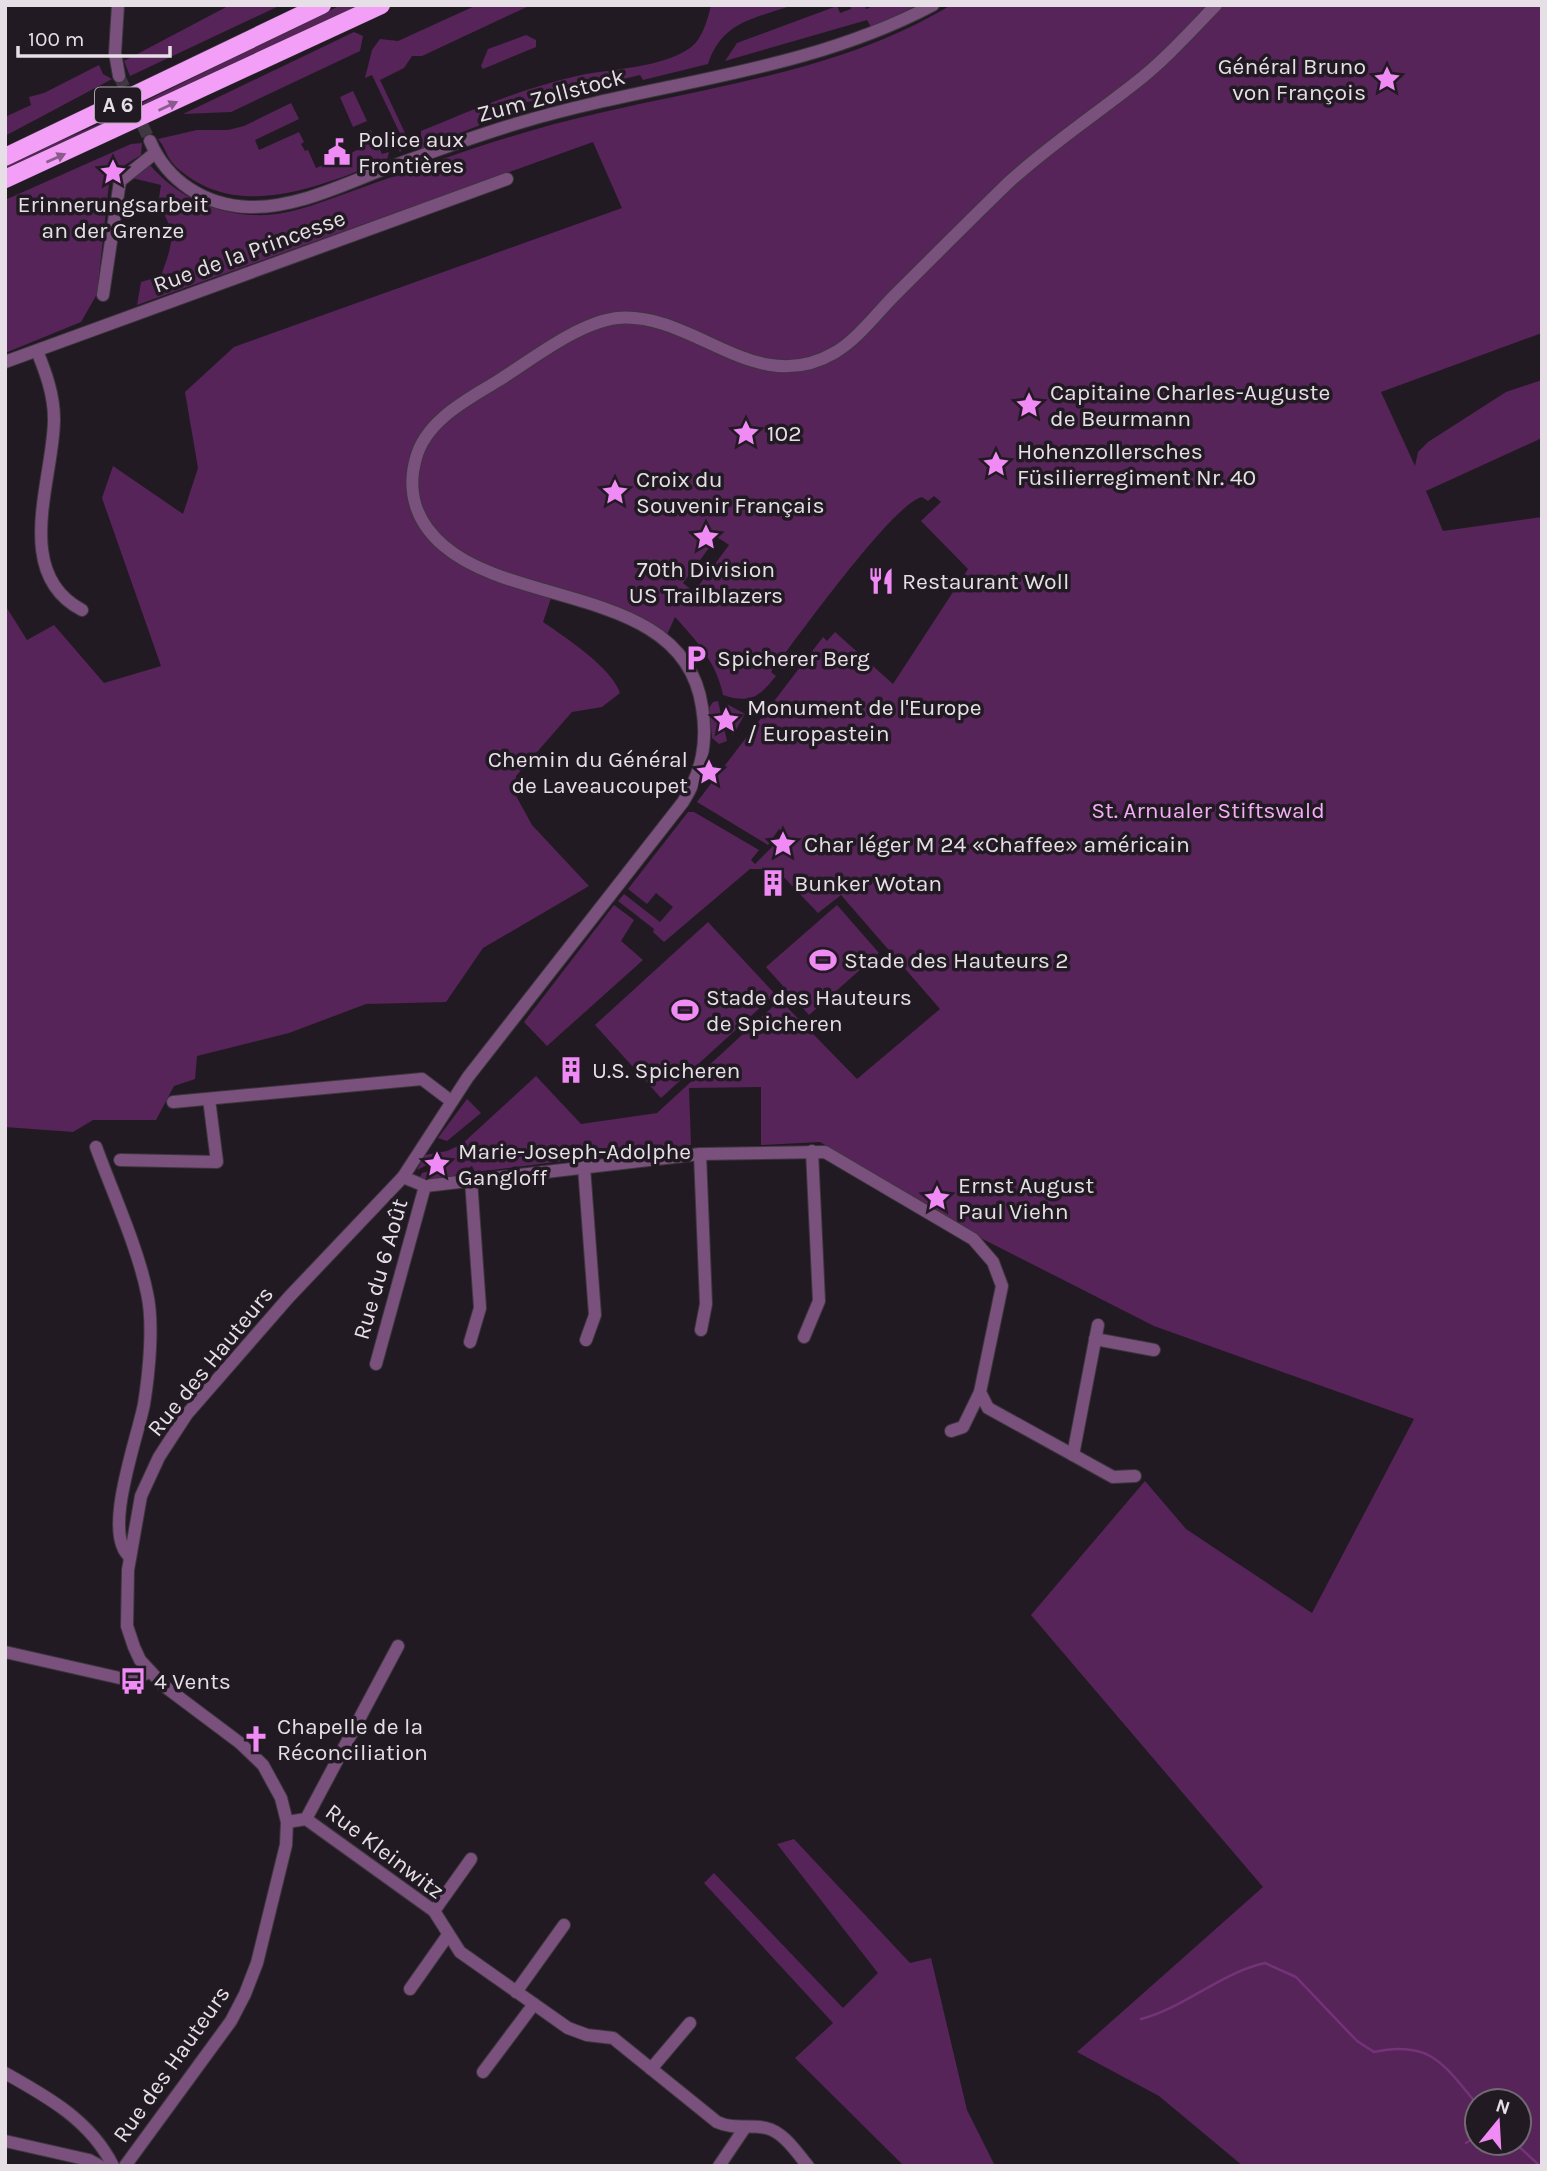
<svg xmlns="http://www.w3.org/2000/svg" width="1547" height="2171" viewBox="0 0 1547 2171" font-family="Karla,sans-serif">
<rect width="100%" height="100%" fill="#221a23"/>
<g fill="#562459" fill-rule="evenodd">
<polygon points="230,5 281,5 130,76 124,61"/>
<polygon points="341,5 364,5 5,172 5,165 99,124"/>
<polygon points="477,5 531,5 422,56 412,56 404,68 380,80 405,133 407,145 400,152 398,148 405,144 372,75 365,78 372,50 380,39 398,41"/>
<path d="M711,5H793C754,19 722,21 708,64L643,80L640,75L511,106L484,116L485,123L421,149V131C472,110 523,88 577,76C612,68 659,69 690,48C702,40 708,19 711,5Z"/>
<polygon points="850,5 864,5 866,9 876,5 918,5 871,27 867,20 725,61 737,43 837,6 840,13 851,9"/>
<path d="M951,5H1542V333L1381,392L1415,466L1418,452L1428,442L1506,392L1542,380V438L1426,491L1443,531L1542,517V2166H1243L1159,2096L1077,2052L1263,1887L1031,1615L1145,1481L1186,1529L1312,1613L1414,1419L1154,1326L965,1230L820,1142L761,1145V1087L689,1088L691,1145L475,1172L472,1166L454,1176L419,1180L422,1173L443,1167L439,1159L417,1170L425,1155L447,1151L462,1144L536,1076L581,1124L657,1113L780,1000L857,1079L940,1009L841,895L818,913L776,869H750L664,942L653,932L654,929L618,901L624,894L660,922L673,907L656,893L647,904L628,889L688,812H694L759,850L751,860L755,864L785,834L779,829L768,845L697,802L823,637L827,641L835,632L893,684L968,569L921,521L941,502L934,496L928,501L922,497C893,503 795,641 771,672L776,676C759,697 751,704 723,695C717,663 696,640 675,617L664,641L646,628L553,592L543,622C565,637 612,668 620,693L602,707L572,712L516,776L515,794L532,825L589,886L483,948L446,1002L366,1004L289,1033L197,1056L195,1079L174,1086L156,1120H93L73,1132L5,1127V605L27,640L54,625L104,683L161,666L102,498L113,466L183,514L198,468L185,392L234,347L622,208L593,142L137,305L141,282L161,276C171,246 179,234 158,205L161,185L132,178L150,165C179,199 221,217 267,215C298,213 329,199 358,189C413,170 467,149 523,133C665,90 822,83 951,5ZM717,537L729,545L694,592L683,583ZM1477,2101H1519V2143H1477Z"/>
<polygon points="354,32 363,36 360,51 231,112 183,114"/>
<polygon points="526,35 536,40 536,47 483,69 481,66 488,49"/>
<polygon points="99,65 103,74 112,79 5,136 5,117 31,105 29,97 44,93"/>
<polygon points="353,91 367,121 353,127 340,97"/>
<path d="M291,103L299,119L255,140L259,150L299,132L304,142L301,144L305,151L308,150L316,168L362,148L357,136L371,130L382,154L389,152L387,160C324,184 242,222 181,171C165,158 168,151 158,139L197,130H228L244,126Z"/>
<polygon points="142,143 141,155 110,174 97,294 81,322 5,353 5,200 131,144"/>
<polygon points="718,701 727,741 719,744 712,738 709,708 713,702"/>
<polygon points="725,703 745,714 733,735"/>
<polygon points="614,905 634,920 621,941 643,960 547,1046 524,1022"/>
<polygon points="837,905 879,953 809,1015 766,967"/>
<polygon points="708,922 775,994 661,1098 595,1025"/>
<polygon points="467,1099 481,1113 447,1141 438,1138"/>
<polygon points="794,1839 910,1963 931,1958 967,2110 995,2166 904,2166 795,2058 833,2023 704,1883 714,1873 843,2008 878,1973 777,1844"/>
</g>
<polygon fill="#743378" points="995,835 1010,838 1012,842 1009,846 984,843"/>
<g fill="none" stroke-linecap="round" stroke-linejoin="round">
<g stroke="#743378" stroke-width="2.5">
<path d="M1141,2019C1186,2007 1220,1973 1265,1963L1296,1977L1357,2041L1374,2052C1431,2040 1443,2064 1477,2104"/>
<polyline points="1466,2143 1477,2136"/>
<polyline points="1515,2143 1540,2166"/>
</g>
<polyline stroke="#3f3840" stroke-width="12" stroke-dasharray="12 6" stroke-linecap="butt" points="119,76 150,141"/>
<defs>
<g id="minor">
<polyline points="118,5 115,53 119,76"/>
<path d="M150,141C167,181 205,206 250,207C295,208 340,186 382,170C428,153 474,136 522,122C660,81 802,74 933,5"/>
<polyline points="103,295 120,181 155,153"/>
<path d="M37,351C46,373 54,395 54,419C54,478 11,573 82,610"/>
<polyline points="5,362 507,179"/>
<polyline points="173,1102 422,1079 451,1101"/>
<path d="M96,1147C112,1191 138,1248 147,1293C154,1323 149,1373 144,1404C138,1437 101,1534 130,1557"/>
<polyline points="700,1154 706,1304 701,1330"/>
<polyline points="120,1160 217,1162 209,1099"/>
<polyline points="584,1167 595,1315 586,1340"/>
<polyline points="403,1177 425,1186 700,1154 825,1152 973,1239 993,1262 1002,1286 980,1392 988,1408 1113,1477 1135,1476"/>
<polyline points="804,1337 819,1301 812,1151"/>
<polyline points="1095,1339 1154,1350"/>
<polyline points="470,1342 480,1308 471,1180"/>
<polyline points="376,1364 425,1186"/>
<polyline points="951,1431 963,1427 980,1392"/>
<polyline points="1073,1455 1098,1325"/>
<polyline points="5,1652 133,1681 150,1671"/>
<path d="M306,1819L434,1911L460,1952L568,2028L587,2035L613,2038L717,2122C734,2130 749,2124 766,2128C784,2132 797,2153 808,2166"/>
<polyline points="287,1822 306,1819 398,1646"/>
<polyline points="434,1911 471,1859"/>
<polyline points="410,1989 448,1935"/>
<polyline points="516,1992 564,1925"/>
<polyline points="651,2069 690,2023"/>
<polyline points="483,2072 534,2004"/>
<path d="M5,2073C48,2097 91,2121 113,2166"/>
<polyline points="5,2141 89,2160 100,2166"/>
<path d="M125,2166L231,2021L245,1994L257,1963L286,1845L287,1822L281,1798L263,1765L240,1743L164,1686L140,1660L134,1647L127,1626L128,1570L141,1496L159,1457L187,1414L289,1297L403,1177L468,1077L683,802C702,772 708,742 702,707C685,587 516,608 444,546C417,523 406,493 416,458C426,421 465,401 496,382C530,361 577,323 617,318C694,311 755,399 834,353C857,340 876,314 894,296C932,258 970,220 1008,183C1047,147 1092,117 1134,84C1164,61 1190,32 1216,5"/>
<polyline points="719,2166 744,2129"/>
</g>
<g id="highway">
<polyline points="5,157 322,5"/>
<polyline points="5,179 381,5"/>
</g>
</defs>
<use href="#minor" stroke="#3d363e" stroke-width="14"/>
<use href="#highway" stroke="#3d363e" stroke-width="19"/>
<use href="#minor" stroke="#7a507c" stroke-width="12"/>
<use href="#highway" stroke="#f39ef7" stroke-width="18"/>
</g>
<defs><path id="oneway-solid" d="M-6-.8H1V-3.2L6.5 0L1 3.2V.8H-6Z" transform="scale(1.75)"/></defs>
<g fill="#8a5c8d">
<use href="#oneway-solid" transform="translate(168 106) rotate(-25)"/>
<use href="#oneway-solid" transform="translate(56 158) rotate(-24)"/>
</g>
<defs>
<symbol id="sight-bare" viewBox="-9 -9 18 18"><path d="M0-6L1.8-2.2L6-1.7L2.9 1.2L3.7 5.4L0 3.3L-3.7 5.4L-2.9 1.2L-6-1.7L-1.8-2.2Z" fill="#f08bf5" stroke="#221a23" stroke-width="2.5" paint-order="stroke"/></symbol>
<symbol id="civic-bare" viewBox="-9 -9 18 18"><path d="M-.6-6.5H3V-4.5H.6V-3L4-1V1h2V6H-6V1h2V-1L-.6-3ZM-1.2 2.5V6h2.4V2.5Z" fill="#f08bf5" stroke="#221a23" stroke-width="2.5" paint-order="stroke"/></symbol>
<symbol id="restaurant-bare" viewBox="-9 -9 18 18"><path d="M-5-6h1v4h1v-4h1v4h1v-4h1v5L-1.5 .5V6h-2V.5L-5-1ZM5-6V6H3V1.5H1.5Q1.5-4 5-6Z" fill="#f08bf5" stroke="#221a23" stroke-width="2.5" paint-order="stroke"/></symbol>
<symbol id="parking-bare" viewBox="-9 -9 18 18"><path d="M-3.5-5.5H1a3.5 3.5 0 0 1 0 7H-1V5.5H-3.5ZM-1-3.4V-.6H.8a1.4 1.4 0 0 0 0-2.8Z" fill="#f08bf5" stroke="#221a23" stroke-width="2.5" paint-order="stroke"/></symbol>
<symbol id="building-bare" viewBox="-9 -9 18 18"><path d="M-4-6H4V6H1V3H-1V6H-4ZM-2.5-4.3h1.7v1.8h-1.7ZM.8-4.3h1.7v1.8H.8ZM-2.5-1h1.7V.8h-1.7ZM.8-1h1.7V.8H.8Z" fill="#f08bf5" stroke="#221a23" stroke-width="2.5" paint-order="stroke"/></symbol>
<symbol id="stadium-bare" viewBox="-9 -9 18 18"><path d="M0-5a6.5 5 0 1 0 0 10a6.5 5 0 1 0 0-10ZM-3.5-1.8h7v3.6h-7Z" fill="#f08bf5" stroke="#221a23" stroke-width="2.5" paint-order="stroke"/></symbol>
<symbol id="bus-bare" viewBox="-9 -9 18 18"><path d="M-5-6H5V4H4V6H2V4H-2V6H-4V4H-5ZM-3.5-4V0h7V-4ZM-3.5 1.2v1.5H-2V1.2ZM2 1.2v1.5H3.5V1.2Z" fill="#f08bf5" stroke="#221a23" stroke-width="2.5" paint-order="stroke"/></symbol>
<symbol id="church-bare" viewBox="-9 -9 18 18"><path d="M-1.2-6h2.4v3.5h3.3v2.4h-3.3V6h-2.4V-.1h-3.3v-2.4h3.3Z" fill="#f08bf5" stroke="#221a23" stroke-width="2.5" paint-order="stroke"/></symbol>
</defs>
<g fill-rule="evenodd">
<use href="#sight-bare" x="1368" y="60" width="38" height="38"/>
<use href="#civic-bare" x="318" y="133" width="38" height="38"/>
<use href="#sight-bare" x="94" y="153" width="38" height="38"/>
<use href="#sight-bare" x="1010" y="386" width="38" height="38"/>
<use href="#sight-bare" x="727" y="414" width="38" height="38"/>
<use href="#sight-bare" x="977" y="445" width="38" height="38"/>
<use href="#sight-bare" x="596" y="473" width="38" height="38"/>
<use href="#sight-bare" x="687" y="518" width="38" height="38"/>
<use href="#restaurant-bare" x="862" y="562" width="38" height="38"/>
<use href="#parking-bare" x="677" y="639" width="38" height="38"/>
<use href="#sight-bare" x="707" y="701" width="38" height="38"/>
<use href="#sight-bare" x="690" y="753" width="38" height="38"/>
<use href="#sight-bare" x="764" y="825" width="38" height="38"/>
<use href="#building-bare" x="754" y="864" width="38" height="38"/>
<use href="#stadium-bare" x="804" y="941" width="38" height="38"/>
<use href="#stadium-bare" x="666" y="991" width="38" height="38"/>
<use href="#building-bare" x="552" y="1051" width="38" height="38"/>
<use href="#sight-bare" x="418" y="1145" width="38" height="38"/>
<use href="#sight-bare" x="918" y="1179" width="38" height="38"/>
<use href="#bus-bare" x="114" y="1662" width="38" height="38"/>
<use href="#church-bare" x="237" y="1720" width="38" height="38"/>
</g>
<g text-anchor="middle" stroke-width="7" stroke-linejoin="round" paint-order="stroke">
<rect fill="#221a23" stroke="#aba5ac" stroke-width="2" x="95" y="87.5" width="46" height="35" rx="5"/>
<g font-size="21" font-weight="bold" fill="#e6e0e6">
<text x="118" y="112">A 6</text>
</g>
<g font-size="23" fill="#e6e0e6" stroke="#221a23" text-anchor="start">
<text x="1366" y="74" text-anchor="end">Général Bruno<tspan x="1366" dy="26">von François</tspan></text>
<text x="358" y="147">Police aux<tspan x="358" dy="26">Frontières</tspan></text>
<text x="113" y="212" text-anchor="middle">Erinnerungsarbeit<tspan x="113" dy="26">an der Grenze</tspan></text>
<text x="1050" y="400">Capitaine Charles-Auguste<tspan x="1050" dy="26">de Beurmann</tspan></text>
<text x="767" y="441">102</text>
<text x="1017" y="459">Hohenzollersches<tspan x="1017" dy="26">Füsilierregiment Nr. 40</tspan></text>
<text x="636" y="487">Croix du<tspan x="636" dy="26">Souvenir Français</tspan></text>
<text x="706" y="577" text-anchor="middle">70th Division<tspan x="706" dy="26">US Trailblazers</tspan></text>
<text x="902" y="589">Restaurant Woll</text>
<text x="717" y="666">Spicherer Berg</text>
<text x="747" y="715">Monument de l'Europe<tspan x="747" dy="26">/ Europastein</tspan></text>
<text x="688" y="767" text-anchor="end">Chemin du Général<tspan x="688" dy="26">de Laveaucoupet</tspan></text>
<text x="804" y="852">Char léger M 24 «Chaffee» américain</text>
<text x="794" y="891">Bunker Wotan</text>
<text x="844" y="968">Stade des Hauteurs 2</text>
<text x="706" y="1005">Stade des Hauteurs<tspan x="706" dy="26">de Spicheren</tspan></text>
<text x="592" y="1078">U.S. Spicheren</text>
<text x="458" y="1159">Marie-Joseph-Adolphe<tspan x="458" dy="26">Gangloff</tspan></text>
<text x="958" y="1193">Ernst August<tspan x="958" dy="26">Paul Viehn</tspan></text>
<text x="154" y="1689">4 Vents</text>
<text x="277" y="1734">Chapelle de la<tspan x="277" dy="26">Réconciliation</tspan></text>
</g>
<g font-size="23" fill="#e6e0e6" stroke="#221a23">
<text transform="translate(551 95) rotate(-15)" y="8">Zum Zollstock</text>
<text transform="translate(249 251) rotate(-20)" y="8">Rue de la Princesse</text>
<text transform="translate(380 1269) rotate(-74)" y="8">Rue du 6 Août</text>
<text transform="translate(210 1361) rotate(-51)" y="8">Rue des Hauteurs</text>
<text transform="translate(385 1851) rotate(37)" y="8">Rue Kleinwitz</text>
<text transform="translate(171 2064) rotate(-55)" y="8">Rue des Hauteurs</text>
</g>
<g font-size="23" fill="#f4acf7" stroke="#221a23">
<text x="1208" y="818">St. Arnualer Stiftswald</text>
</g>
</g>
<rect width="1547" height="2171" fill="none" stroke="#e6e0e6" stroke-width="14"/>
<g transform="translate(1498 2122) rotate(18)"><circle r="33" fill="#221a23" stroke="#706971" stroke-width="2"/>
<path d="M0-5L12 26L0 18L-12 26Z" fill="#f08bf5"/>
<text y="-10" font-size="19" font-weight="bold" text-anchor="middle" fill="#e6e0e6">N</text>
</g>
<path d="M18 46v10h152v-10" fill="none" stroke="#e6e0e6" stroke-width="3.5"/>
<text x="28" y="46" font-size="21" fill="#e6e0e6" stroke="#221a23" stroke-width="5" paint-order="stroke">100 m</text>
</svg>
